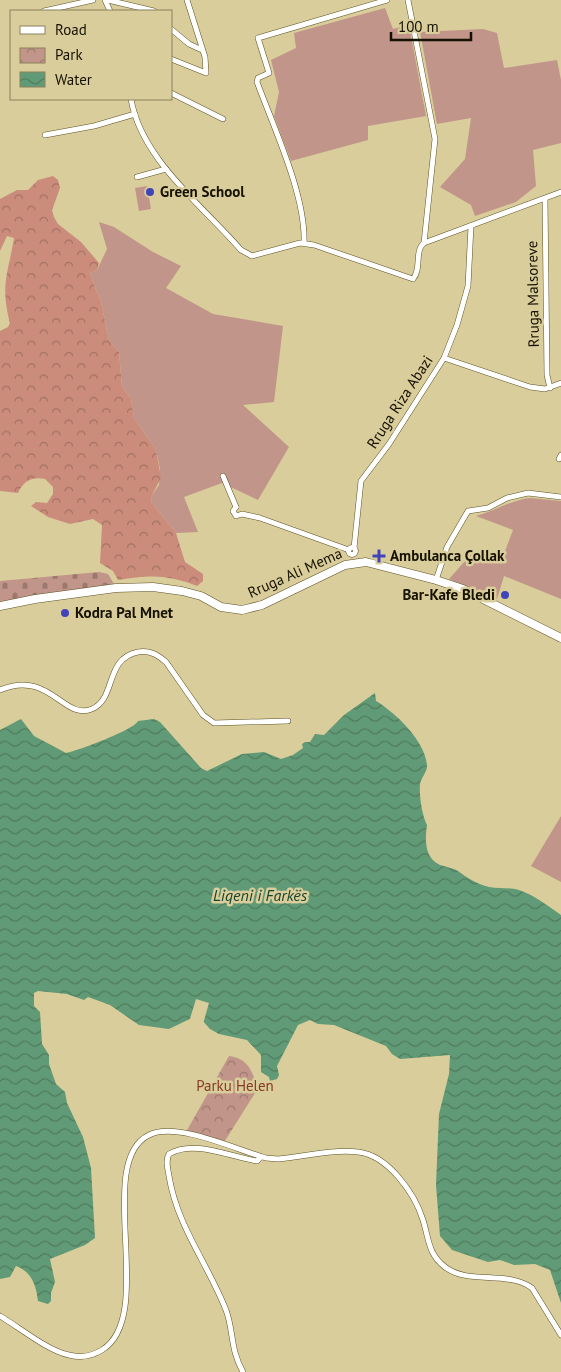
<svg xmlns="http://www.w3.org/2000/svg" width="561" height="1372" viewBox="0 0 561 1372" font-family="'PT Sans',sans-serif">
<defs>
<pattern id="forest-crowns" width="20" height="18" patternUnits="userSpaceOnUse" patternTransform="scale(1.25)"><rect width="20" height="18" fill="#cb8c7b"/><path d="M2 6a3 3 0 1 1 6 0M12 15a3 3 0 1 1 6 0" fill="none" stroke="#a47162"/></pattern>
<pattern id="cemetery-stones" width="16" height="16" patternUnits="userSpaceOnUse" patternTransform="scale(1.25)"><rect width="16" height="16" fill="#c19589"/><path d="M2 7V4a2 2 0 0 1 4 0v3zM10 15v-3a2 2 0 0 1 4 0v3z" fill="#9c786e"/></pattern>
<pattern id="park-crowns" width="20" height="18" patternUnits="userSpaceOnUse" patternTransform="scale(1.25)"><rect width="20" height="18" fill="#c19589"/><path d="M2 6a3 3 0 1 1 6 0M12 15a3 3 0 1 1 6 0" fill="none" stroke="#9c786e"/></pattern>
<pattern id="water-waves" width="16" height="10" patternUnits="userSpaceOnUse" patternTransform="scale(1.25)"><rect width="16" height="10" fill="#619a76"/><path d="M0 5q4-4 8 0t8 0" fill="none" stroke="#4f7c5e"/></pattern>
</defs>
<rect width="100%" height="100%" fill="#d9cd9b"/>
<g fill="#c19589">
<polygon points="385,8 393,29 409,25 426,116 368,126 368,140 291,161 274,116 279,92 271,60 296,48 294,33"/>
<polygon points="483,29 497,33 504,68 557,60 561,80 561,143 533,150 536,186 516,202 475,216 471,205 440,187 465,159 471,118 437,124 420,32"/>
<polygon points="147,186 151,209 139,211 135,188"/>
<polygon points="99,222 114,227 153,252 181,266 166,288 213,314 283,326 274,402 243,405 289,447 258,500 222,483 184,497 198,532 176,533 151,502 152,495 159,485 160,469 156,450 134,418 131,399 122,386 119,352 109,340 101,302 91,277 90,273 97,270 107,249"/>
<path d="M530,498L561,501V599L504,576L497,599L449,579L473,552L501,562L513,530L476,516C495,511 511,500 530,498Z"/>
<polygon points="561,816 561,882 531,866"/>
</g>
<path fill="url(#forest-crowns)" d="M53,176L58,180L60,188L52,210L54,217L58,224L81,242L99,263L97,270L90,273L91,277L101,302L109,340L119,352L122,386L131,399L134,418L156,450L161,478L152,495L151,502L176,533L185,562L203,574V581L197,586C166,574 150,575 118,580L113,571L100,563L102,525L93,519L70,524L48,517L31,506L36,502L47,503L53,494V487L45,479C32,476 23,481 18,493L0,491V331L8,327L10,323C0,285 8,274 14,238L7,236L0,251V199L17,190H28L38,180Z"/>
<polygon fill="url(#cemetery-stones)" points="99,572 108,574 114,584 0,602 0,581"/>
<path fill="url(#park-crowns)" d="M229,1056C248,1058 254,1073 257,1090L223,1144L186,1132Z"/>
<path fill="url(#water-waves)" d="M375,693L376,701C396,713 426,742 427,766C427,772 421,778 420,784C419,796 422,815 427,825C425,839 424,858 440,865C446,867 453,868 458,871C467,878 477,884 489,887C499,889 509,887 519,890C534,895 548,906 561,915V1303L550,1270L535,1264L514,1265L500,1260L488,1262L452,1250L440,1236L436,1185L439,1114L449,1074L450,1055L400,1059L392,1054L386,1046L334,1025L318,1024L310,1020L298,1025L277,1066L279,1075L277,1079L270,1081L269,1077L261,1072V1055L247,1040L219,1034L210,1029L201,1019L194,1017L169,1029L139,1025L110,1005L88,997L84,1000L67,994L38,991L34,993V1006L40,1012L42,1044L49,1055V1064L56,1084L65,1092L67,1103L83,1137L91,1168L95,1238L85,1245L50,1259L55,1282L51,1293V1301L48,1304L38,1301C36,1285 32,1272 16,1266L10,1277L0,1279V730L21,719L34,736L66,753C77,751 134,730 138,721L154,719L160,722L201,768L207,771L242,754L264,752L281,759L293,755L303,748L302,744L305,742H310L315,734L324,735L344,715Z"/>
<polygon fill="#d9cd9b" points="196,999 209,1003 203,1024 195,1019 189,1022"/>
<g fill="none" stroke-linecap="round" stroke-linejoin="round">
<defs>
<g id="street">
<polyline points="105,0 110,11"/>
<polyline points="108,0 154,11"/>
<polyline points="408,0 435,139 424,243"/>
<polyline points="44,11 93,0"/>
<polyline points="171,29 189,44 202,50"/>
<polyline points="171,59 206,73 205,57 187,0"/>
<polyline points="171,93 223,119"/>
<path d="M131,99C141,159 203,206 241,250L252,256L300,243L314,245L413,279C422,269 414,251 424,243L561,192"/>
<polyline points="45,135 94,126 135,114"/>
<polyline points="137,177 166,169"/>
<polyline points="545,199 547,375 550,388"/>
<path d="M304,243C306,196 274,128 257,82L258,78L269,73L258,38L387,0"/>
<polyline points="444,358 530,387 545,389 561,383"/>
<polyline points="559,459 561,455"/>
<polyline points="223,476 236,507"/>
<polyline points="236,507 233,511 236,516 242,514 260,518 349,550"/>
<circle cx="352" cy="551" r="3.5"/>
<polyline points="354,548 361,481 389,444 444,358 457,325 468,286 471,226"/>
<polyline points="436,580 447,547 468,511 488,508 507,498 528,493 561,497"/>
<path d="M0,690C50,669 63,721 92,709C117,698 104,659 138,652C150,650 158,655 166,662L203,715L214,723L288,721"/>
<path d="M0,1316C19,1327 48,1351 69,1355C80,1358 92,1356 102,1350C158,1316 93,1162 149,1135C176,1121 237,1150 266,1158L278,1159C303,1157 332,1149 358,1152C388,1155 415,1194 423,1220C429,1239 428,1254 445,1267C468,1285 507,1270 532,1288L561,1335"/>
<path d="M243,1372C230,1349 234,1332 226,1310C208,1264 177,1226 169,1176C168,1169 165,1161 169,1154C194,1139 230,1157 257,1161L261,1157"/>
</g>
<polyline id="secondary" points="0,606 35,599 116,588 153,587 182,591 201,596 221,607 242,610 262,605 345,565 366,562 436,580 463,589 561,638"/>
</defs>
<use href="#street" stroke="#5d5123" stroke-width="6"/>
<use href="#secondary" stroke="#5d5123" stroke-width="9"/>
<use href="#street" stroke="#fff" stroke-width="5"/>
<use href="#secondary" stroke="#fff" stroke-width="8"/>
</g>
<g fill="#4144b9" stroke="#d9cd9b" stroke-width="2">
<circle cx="150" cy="192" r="5"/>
<path d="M376.5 548.5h5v5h5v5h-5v5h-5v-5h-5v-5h5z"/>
<circle cx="505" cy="595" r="5"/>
<circle cx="65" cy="613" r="5"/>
</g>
<g text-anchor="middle" stroke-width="5" stroke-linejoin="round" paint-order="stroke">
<g font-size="15" font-weight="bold" fill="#161101" stroke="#d9cd9b" text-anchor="start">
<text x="160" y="197">Green School</text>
<text x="390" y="561">Ambulanca Çollak</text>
<text x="495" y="600" text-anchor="end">Bar-Kafe Bledi</text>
<text x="75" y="618">Kodra Pal Mnet</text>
</g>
<g font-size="15" fill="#161101" stroke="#d9cd9b">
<text transform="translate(533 294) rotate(-91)" y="5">Rruga Malsoreve</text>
<text transform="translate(400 402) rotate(-57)" y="5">Rruga Riza Abazi</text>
<text transform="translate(295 573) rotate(-24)" y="5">Rruga Ali Mema</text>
</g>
<g font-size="15" fill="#873a26" stroke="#d9cd9b">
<text x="235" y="1091">Parku Helen</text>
</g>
<g font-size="16" font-style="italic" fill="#17442b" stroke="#d9cd9b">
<text x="260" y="901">Liqeni i Farkës</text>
</g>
</g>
<rect x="10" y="10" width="162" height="90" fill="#d9cd9b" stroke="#8b825d"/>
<rect x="20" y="26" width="25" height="8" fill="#ffffff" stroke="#8b825d"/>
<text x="55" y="35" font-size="15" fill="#161101">Road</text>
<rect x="20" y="48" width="25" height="15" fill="url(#park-crowns)" stroke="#8b825d"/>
<text x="55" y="60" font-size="15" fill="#161101">Park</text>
<rect x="20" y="72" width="25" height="15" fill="url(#water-waves)" stroke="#8b825d"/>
<text x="55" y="85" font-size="15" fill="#161101">Water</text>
<path d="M391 32v8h80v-8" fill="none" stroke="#161101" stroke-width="2.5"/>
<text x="398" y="32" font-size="15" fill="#161101" stroke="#d9cd9b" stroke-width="4" paint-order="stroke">100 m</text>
</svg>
